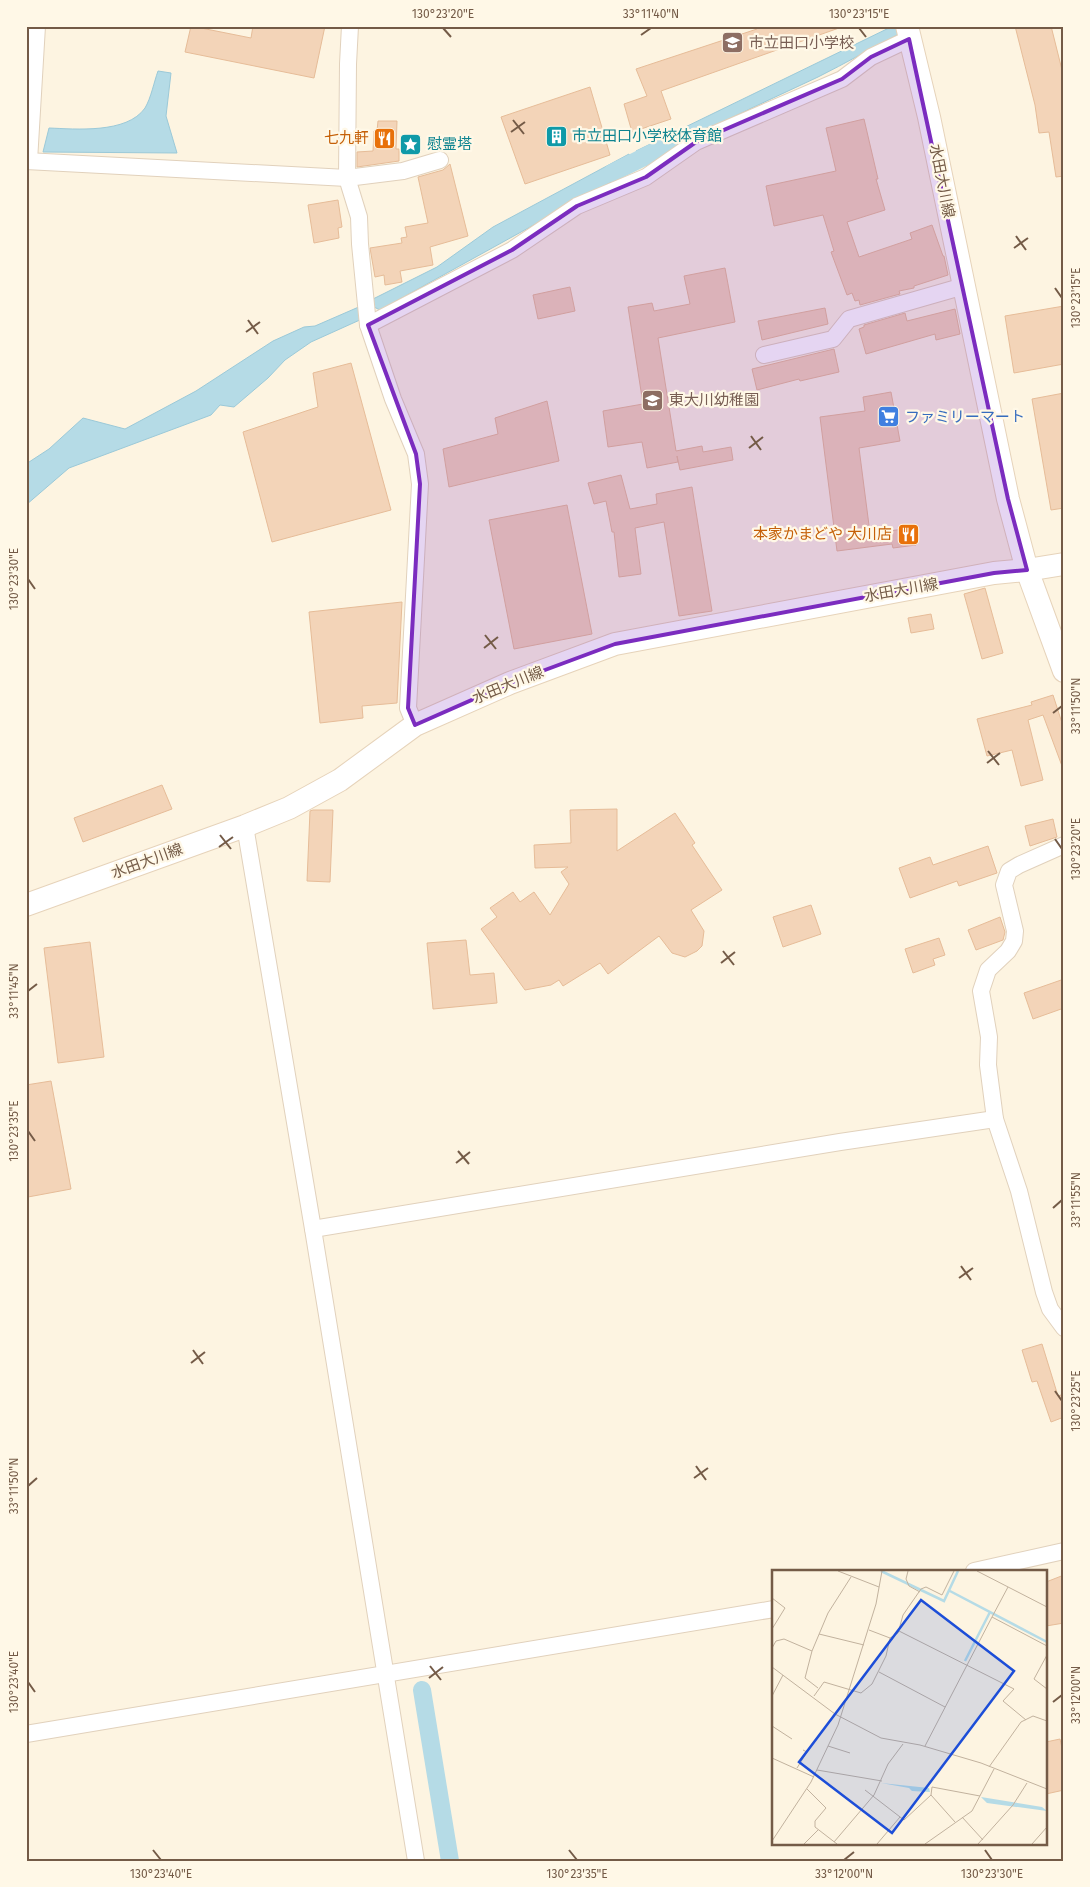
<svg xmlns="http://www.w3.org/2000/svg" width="1090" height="1887" viewBox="0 0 1090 1887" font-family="'Fira Sans','Noto Sans JP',sans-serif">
<rect width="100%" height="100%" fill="#fdf4e1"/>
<g fill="#b5dbe6" stroke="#9bc9d8">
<path d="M893,26H898L899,34C872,48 846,63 818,77C759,105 700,130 645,166L636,151Z"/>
<path d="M158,71L171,73L166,116L177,153L43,152L49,128C75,129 127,134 145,108C151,98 154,82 158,71Z"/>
<polygon points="629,154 635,169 380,310 374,307 373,299 437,267 493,227"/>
<polygon points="361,306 362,319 311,342 285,360 268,378 234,407 220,405 211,415 69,468 26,505 26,464 49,449 83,418 125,429 196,391 273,341 304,327 315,326"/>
</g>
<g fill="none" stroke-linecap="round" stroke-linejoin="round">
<g stroke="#b5dbe6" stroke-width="18">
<polyline points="612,173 662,148"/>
<polyline points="422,1690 450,1861"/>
</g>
</g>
<g fill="#f3d4b8" stroke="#e6bc98">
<polygon points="191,26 251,38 253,26 325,26 314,78 185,52"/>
<polygon points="756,26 839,26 839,28 661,91 671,119 632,132 624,104 647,96 636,69 757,29"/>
<polygon points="1015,26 1051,26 1064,78 1064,176 1056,177 1049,132 1039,133 1035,105"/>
<polygon points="590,87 610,155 525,184 501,117"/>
<polygon points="864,119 878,179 876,179 885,210 847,222 859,257 912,239 910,233 932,225 943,256 944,256 948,275 914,286 914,288 899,291 900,294 860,305 859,300 855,301 852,293 847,295 831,252 834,251 823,215 774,226 766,186 836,171 826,128"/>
<polygon points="378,121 397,121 396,149 399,149 399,161 357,167 357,152 373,151 374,131 377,131"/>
<polygon points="450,164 468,236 430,247 433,265 400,271 402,282 385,285 384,275 375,277 370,248 402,243 401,238 407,237 405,227 428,223 418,177 443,170"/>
<polygon points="338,200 342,227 338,228 339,238 314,243 308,205"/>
<polygon points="725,268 735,322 658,338 676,451 702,446 703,452 731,447 733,460 680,470 677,456 678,462 647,468 642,442 608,447 603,411 643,404 628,307 652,303 654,311 690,304 684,276"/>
<polygon points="570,287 575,311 538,319 533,295"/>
<polygon points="1064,306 1064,364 1014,373 1005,316"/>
<polygon points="825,308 828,324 762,340 758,321"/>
<polygon points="955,309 960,334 936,340 935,334 866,354 859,329 864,327 864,325 905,313 907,321"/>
<polygon points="834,349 839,372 800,381 799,379 757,390 752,369"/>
<polygon points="351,363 391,510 272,542 243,432 318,407 313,373"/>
<polygon points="891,392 900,441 859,448 870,533 914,528 916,545 893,548 892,544 837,551 820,417 865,411 863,397"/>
<polygon points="1064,393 1064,508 1051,510 1032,399"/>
<polygon points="547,401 559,461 449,487 443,449 498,434 495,418"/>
<polygon points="621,475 630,509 657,504 656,494 692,487 712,611 679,616 664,522 635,528 641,574 619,577 614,532 612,532 606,501 594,504 588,483"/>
<polygon points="567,505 592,634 514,649 489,520"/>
<polygon points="985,588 1003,653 982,659 964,594"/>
<polygon points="402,602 397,703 362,706 363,718 320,723 309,612"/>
<polygon points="931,614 934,629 911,633 908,618"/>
<polygon points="1053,695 1064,729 1064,766 1062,766 1043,715 1028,720 1043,780 1021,786 1012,750 987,756 977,719 1032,705 1031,702"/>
<polygon points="162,785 172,809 83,842 74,818"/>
<polygon points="617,809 617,851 675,813 695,843 692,845 722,890 691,910 704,931 702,946 697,951 685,957 672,953 659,936 608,974 600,963 563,986 559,980 551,985 525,990 481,929 497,917 490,908 513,892 520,902 534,892 550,915 569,884 561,872 568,867 535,868 534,845 571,843 570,810"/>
<polygon points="313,810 333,810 330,882 307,881 310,811"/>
<polygon points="1053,819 1057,837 1030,846 1025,826"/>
<polygon points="988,846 997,873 959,886 957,881 910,898 899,868 930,857 933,865"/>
<polygon points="811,905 821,934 783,947 773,917"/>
<polygon points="1000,917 1005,932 1003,940 976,950 968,930"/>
<polygon points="939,938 945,955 933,959 935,965 913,973 905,949"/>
<polygon points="466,940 470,975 494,973 497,1003 433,1009 427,943"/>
<polygon points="90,942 104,1057 58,1063 44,948"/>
<polygon points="1064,979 1064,1008 1033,1019 1024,993"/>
<polygon points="51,1081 71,1189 28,1197 26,1186 26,1085"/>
<polygon points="1042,1344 1058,1396 1064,1394 1064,1417 1051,1422 1037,1381 1032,1382 1022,1350"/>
<polygon points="1064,1575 1064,1623 1046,1626 1046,1582"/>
<polygon points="1060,1739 1064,1757 1064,1790 1046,1794 1046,1742"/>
</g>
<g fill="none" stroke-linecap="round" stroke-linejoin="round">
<defs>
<g id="minor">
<polyline points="350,26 348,64 347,178 359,217 360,244 368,325 393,399 416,454 420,484 408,708 415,725"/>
<polyline points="26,161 347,178 403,171 440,160"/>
<polyline points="29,161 37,26"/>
<polyline points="368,325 512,250 577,206 646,177 696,142 842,79 871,57 909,39"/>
<polyline points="764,355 833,339 849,319 964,286"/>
<polyline points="245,826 313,1229 416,1861"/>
<polyline points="1064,845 1019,865 1009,871 1004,885 1015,931 1014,941 1008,951 988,970 981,991 989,1037 988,1065 995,1119 1019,1191 1044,1292 1050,1309 1064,1328"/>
<polyline points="313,1229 840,1142 995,1119"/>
<polyline points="974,1571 1064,1551"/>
<polyline points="26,1734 774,1609"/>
</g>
<g id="secondary">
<polyline points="907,26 929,117 1008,499 1027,570 1064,671"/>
<polyline points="26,905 245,826 289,808 340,780 415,725 510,683 615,644 994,573 1027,570 1064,564"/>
</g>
</defs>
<use href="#minor" stroke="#e1d1bc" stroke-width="18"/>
<use href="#secondary" stroke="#e6d3ba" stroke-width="24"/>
<use href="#minor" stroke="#fff" stroke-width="16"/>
<use href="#secondary" stroke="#fff" stroke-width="22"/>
</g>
<path fill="#7b2cbf" fill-opacity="0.2" stroke="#7b2cbf" stroke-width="4" stroke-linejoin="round" d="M909,39L1008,499L1027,570L994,573L615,644L510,683L415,725L408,708L420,484L416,454L368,325L512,250L577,206L646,177L696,142L842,79L871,57Z"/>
<path fill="none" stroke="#745b47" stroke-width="2" d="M443,28L451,37M859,28L866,37M641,35L651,28M513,120L524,134M511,132L525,122M1016,236L1026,250M1014,248L1028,238M1055,288L1062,298M248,320L258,334M246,332L260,322M751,436L761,450M749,448L763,437M28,579L35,589M485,635L496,649M484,648L498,637M1053,713L1062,706M988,751L999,765M987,763L1000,753M220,835L231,849M1055,839L1062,849M219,847L233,837M723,951L734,965M721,963L735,952M28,991L37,984M28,1131L35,1141M458,1151L469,1164M456,1163L470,1152M1053,1208L1062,1200M961,1266L971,1280M959,1278L973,1268M193,1350L203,1364M191,1363L205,1352M1055,1391L1062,1401M696,1466L706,1480M694,1478L708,1468M28,1486L37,1478M430,1666L441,1680M429,1678L443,1667M28,1682L35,1692M1053,1702L1062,1695M153,1850L161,1860M569,1850L577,1860M985,1850L992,1860M844,1860L854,1852"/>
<defs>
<symbol id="school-square" viewBox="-11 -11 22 22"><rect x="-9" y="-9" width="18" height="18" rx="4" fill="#8d6e63" stroke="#fff8e7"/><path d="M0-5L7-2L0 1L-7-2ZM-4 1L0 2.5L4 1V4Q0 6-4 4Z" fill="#fff"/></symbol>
<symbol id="building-square" viewBox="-11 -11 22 22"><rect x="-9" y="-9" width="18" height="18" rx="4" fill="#0f9aa8" stroke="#fff8e7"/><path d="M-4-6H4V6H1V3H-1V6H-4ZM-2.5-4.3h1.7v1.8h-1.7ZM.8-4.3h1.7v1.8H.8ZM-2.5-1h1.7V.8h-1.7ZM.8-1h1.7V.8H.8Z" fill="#fff"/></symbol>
<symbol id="restaurant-square" viewBox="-11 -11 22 22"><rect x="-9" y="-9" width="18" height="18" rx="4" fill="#e8710a" stroke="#fff8e7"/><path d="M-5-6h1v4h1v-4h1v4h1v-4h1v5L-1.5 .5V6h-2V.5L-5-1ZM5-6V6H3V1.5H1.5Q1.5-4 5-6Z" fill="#fff"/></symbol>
<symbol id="sight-square" viewBox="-11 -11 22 22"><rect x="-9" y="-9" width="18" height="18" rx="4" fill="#0f9aa8" stroke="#fff8e7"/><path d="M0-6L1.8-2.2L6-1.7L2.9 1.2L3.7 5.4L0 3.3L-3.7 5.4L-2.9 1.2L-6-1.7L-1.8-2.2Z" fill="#fff"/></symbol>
<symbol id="supermarket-square" viewBox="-11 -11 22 22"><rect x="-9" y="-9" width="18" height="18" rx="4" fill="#3f7fe0" stroke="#fff8e7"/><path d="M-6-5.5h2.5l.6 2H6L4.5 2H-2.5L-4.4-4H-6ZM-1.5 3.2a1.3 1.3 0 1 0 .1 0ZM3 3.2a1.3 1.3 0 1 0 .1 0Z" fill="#fff"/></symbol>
</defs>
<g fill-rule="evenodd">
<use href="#school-square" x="720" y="30" width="25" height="25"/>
<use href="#building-square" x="544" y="124" width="25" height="25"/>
<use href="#restaurant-square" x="372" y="126" width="25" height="25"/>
<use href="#sight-square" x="398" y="132" width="25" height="25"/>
<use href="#school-square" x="640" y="388" width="25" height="25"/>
<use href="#supermarket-square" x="876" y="404" width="25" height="25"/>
<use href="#restaurant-square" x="896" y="522" width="25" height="25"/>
</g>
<g text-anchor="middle" stroke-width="4.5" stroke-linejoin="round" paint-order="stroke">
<g font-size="15" fill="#785e54" stroke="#fff8e7" text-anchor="start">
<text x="749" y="48">市立田口小学校</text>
<text x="669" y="405">東大川幼稚園</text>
</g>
<g font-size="15" fill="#0d838f" stroke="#fff8e7" text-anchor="start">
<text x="572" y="141">市立田口小学校体育館</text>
<text x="427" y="149">慰霊塔</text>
</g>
<g font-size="15" fill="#c56008" stroke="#fff8e7" text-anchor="end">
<text x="369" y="143">七九軒</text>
<text x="892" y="539">本家かまどや 大川店</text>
</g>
<g font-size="15" fill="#745b47" stroke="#fff8e7">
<text transform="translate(942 181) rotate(79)" y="5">水田大川線</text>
<text transform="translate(901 590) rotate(-10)" y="5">水田大川線</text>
<text transform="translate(508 685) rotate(-22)" y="5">水田大川線</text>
<text transform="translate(147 861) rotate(-20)" y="5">水田大川線</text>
</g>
<g font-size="15" fill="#366cbe" stroke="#fff8e7" text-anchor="start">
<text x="905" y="422">ファミリーマート</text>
</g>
</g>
<g transform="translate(772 1570)">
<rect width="275" height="275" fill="#fdf4e1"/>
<path d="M109,213L157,218L158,222L140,221L137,218ZM209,227L270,237L275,241L215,233Z" fill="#b5dbe6"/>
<path fill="none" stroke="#b5dbe6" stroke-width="2.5" d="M109,1L172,31L186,1M176,20L275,72M193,91L218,42"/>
<path fill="none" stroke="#c2b29e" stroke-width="1" d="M66,1L107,17M136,1L134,9L137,16L148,22M205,1L275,37M0,28L13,38L0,59M220,47L236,17M97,60L118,68M127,61L242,119L231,131L254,150M47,64L92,75M0,78L4,71L12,69L40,81M275,85L262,109L275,119M0,97L63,144L109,168L148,175L209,193L275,219M107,102L173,137M46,118L33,108L40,81L56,43L79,7M0,126L11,105M42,126L52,112L89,123L100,114L114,86L118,68L126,63L131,45L149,19L154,17L170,25L182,1M0,156L20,169M56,176L78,183M153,176L220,47L275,76M0,188L42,207M217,197L249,152L261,146L275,151M25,198L35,182L31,180M45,200L110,211M35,219L54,238L43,251V257L65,274M93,220L132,250L159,225L160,217L208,226M159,225L183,252M190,247L211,270M0,271L39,212L66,155L104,34L110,1M62,272L102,225L116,194L131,174M32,274L46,260M105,274L128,247M153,274L200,241L222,199M206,274L241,235L255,213M260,274L275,257"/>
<path fill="#1d4ed8" fill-opacity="0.15" stroke="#1d4ed8" stroke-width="2.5" d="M149,30L242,101L120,263L27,192Z"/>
<rect width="275" height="275" fill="none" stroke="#745b47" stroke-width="2.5"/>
</g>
<rect width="1090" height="1887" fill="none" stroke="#fff8e7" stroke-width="55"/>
<rect x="28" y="28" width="1034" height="1832" fill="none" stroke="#745b47" stroke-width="2"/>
<g font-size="12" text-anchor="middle" fill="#745b47">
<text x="443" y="18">130°23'20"E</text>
<text x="651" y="18">33°11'40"N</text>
<text x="859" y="18">130°23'15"E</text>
<text transform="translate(1076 298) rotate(-90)" y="4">130°23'15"E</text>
<text transform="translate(14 579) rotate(-90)" y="4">130°23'30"E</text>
<text transform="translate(1076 706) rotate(-90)" y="4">33°11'50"N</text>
<text transform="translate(1076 849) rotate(-90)" y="4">130°23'20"E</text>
<text transform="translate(14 991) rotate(-90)" y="4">33°11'45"N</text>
<text transform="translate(14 1131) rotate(-90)" y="4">130°23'35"E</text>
<text transform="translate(1076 1200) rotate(-90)" y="4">33°11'55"N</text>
<text transform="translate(1076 1401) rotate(-90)" y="4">130°23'25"E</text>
<text transform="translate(14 1486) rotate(-90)" y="4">33°11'50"N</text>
<text transform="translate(14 1682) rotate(-90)" y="4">130°23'40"E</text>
<text transform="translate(1076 1695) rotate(-90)" y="4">33°12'00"N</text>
<text x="161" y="1878">130°23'40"E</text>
<text x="577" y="1878">130°23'35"E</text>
<text x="844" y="1878">33°12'00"N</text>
<text x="992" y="1878">130°23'30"E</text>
</g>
</svg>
